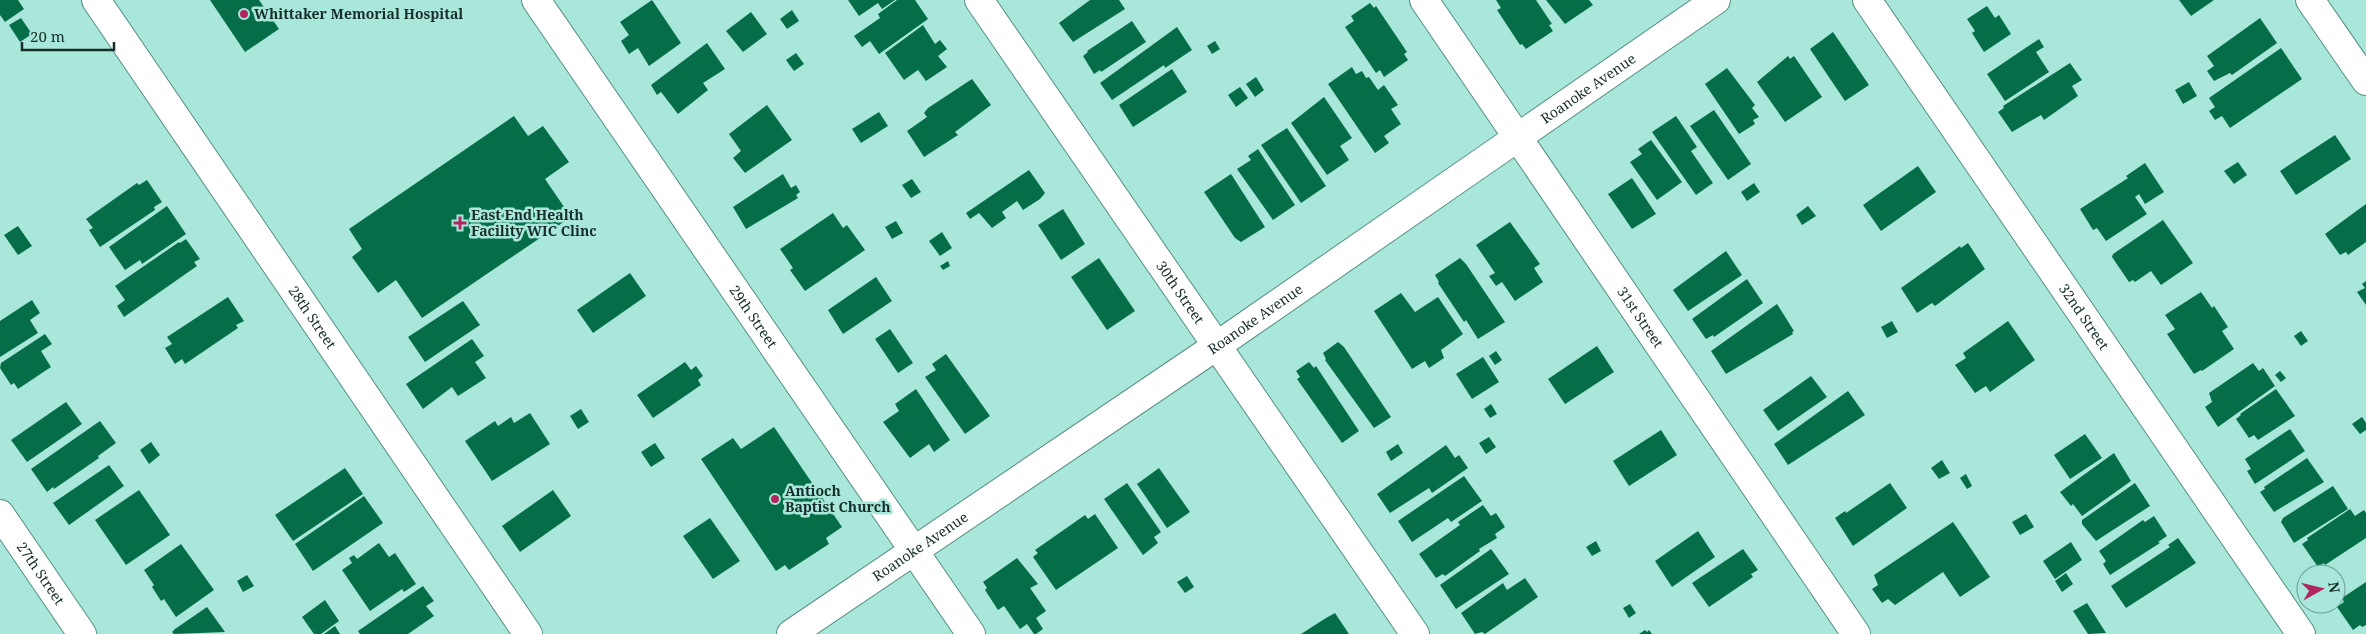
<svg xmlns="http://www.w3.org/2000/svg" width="2366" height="634" viewBox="0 0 2366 634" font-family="'Noto Serif',serif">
<rect width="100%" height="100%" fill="#aae7db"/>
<g fill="#056e49">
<polygon points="0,0 18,0 24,9 5,22 0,15"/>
<polygon points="210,0 259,0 279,29 245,52"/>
<polygon points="652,0 681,43 649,66 638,48 629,54 621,41 629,35 620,22"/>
<polygon points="848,0 895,0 882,9 878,3 859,16"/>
<polygon points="897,0 915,0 928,19 879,54 870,41 862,47 854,36 880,18 878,14"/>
<polygon points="1090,0 1119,0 1125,9 1073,42 1059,23"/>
<polygon points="1496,0 1536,0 1552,24 1549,25 1553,31 1526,49 1522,44 1520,45 1497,10 1501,8"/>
<polygon points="1546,0 1589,0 1593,5 1565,24"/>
<polygon points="2179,0 2214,0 2191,16"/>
<polygon points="1370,3 1374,8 1376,6 1407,52 1404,54 1408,60 1384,77 1380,70 1376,73 1345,27 1354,21 1351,16"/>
<polygon points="1987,6 1995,18 1999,15 2011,34 1984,52 1972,33 1975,31 1967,19"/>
<polygon points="792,10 799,21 787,29 780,19"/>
<polygon points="751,12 767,34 743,52 726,31"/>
<polygon points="21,18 32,34 20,42 9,25"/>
<polygon points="2260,18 2277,43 2232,75 2230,73 2214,81 2207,71 2214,66 2207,56"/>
<polygon points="1132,21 1146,42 1101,72 1100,70 1094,74 1083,56 1088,52 1087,51"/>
<polygon points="923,25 935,44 940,40 947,49 938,56 947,67 926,81 918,70 904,80 885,53"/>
<polygon points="1177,27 1192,50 1165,68 1164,65 1112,100 1100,83"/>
<polygon points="1833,32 1869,85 1845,101 1810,49"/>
<polygon points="2039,39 2044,47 2036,52 2049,72 2005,101 1987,74"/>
<polygon points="1215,41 1220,49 1212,54 1207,46"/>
<polygon points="707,43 725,69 703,83 708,90 678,114 661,92 657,95 651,85"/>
<polygon points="2281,48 2302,79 2230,128 2222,116 2215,120 2209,111 2215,107 2209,98"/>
<polygon points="796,53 804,64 794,71 786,60"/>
<polygon points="1788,56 1790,59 1794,56 1822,97 1785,122 1757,82"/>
<polygon points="2070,63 2082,80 2072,86 2078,96 2044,120 2041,115 2012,132 1998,112 2004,108 2003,106"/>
<polygon points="1352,67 1356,74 1362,71 1366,78 1369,77 1378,90 1384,85 1398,105 1391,109 1401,124 1384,136 1389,143 1375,153 1328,84"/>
<polygon points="1727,68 1755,105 1752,108 1759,117 1753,120 1755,124 1739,134 1705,84"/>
<polygon points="1172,69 1187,92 1133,127 1119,105"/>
<polygon points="1256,77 1264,90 1255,97 1246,84"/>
<polygon points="972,79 991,105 955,132 958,135 924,157 907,131 927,117 924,113 928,108"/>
<polygon points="2189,82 2197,96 2183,104 2175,90"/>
<polygon points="1240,87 1248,98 1236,107 1228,95"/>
<polygon points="1324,97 1352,138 1340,146 1349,160 1327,175 1291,123"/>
<polygon points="767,105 792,140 745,173 733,158 741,151 729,134"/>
<polygon points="1714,110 1751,164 1728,180 1690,126"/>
<polygon points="879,112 888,126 861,143 852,129"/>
<polygon points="514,116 528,136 543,126 569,162 545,179 571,217 422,318 396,280 378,293 352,257 362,249 349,229"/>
<polygon points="1676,116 1697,147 1691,151 1713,183 1696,195 1652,132"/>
<polygon points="1287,128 1326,186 1301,203 1261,145"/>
<polygon points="2335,135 2351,159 2296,195 2280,171"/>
<polygon points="1651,140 1682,182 1657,200 1630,162 1642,154 1638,149"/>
<polygon points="1258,149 1295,205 1273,220 1237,169 1251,160 1248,156"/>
<polygon points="2238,162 2247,175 2234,184 2224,171"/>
<polygon points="2145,163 2164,192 2145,204 2139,194 2135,197 2147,214 2106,241 2097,228 2093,230 2080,209 2128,178 2126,176"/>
<polygon points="1918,166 1936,192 1881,231 1863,205"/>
<polygon points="1029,170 1045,193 1040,199 1023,210 1017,201 1002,212 1006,218 992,228 979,213 970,219 966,213"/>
<polygon points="783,174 791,188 796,185 800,192 796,195 798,198 746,229 733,207"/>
<polygon points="1231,174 1265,227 1241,242 1235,238 1204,192"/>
<polygon points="1632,178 1656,214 1632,229 1608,194"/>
<polygon points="912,179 921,192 911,198 902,185"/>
<polygon points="147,180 162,202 154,207 155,210 100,247 89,230 93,228 86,219 137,183 139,185"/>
<polygon points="1754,183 1760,192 1747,201 1741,192"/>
<polygon points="2366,204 2366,242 2348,255 2346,252 2340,255 2325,234"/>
<polygon points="167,206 186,234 142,264 140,260 125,270 109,247"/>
<polygon points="1808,206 1816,216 1802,225 1796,215"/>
<polygon points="1063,209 1085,244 1061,260 1038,225"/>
<polygon points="833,213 843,228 847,225 865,250 805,291 790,270 793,268 780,249"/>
<polygon points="2163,220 2193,263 2161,285 2151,271 2135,282 2133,280 2129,282 2112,257 2113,254"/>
<polygon points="896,221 903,233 892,239 885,227"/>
<polygon points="1510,222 1540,264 1534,268 1543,282 1515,301 1502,282 1496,286 1489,276 1495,273 1476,245"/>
<polygon points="18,226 32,246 18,255 4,235"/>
<polygon points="942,232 952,248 940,256 929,241"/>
<polygon points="186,239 200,259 194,262 197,266 124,317 117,306 125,300 115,286 179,242 180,243"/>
<polygon points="1968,243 1985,269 1935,306 1932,303 1917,313 1901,288 1960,246 1961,248"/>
<polygon points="1726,251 1742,275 1688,311 1673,290"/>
<polygon points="1099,258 1135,311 1107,330 1071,277"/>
<polygon points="1460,258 1466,264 1505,322 1478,339 1466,320 1464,322 1438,283 1439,282 1435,275"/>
<polygon points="948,261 950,266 943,270 940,266"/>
<polygon points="630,273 646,296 593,333 577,310"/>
<polygon points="876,277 892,301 843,334 828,310"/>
<polygon points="1747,279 1763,303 1714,337 1713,335 1706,339 1692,319"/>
<polygon points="2366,281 2366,305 2357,292 2365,288 2362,284"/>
<polygon points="2201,292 2212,308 2214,306 2228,327 2222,331 2234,349 2202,371 2201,370 2194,374 2167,334 2175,329 2165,315"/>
<polygon points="1401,293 1415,312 1438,297 1463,334 1441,350 1444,358 1429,368 1425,361 1412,369 1374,311"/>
<polygon points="228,297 244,321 236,325 238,328 185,364 182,359 175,364 165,348 172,344 167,337"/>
<polygon points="32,300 40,313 30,320 38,333 0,357 0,321"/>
<polygon points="463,301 480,325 425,362 408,337"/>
<polygon points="1777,304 1794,331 1792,332 1793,334 1726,374 1711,351"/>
<polygon points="1892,321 1898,332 1887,338 1881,327"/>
<polygon points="2008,321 2035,360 1990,392 1986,386 1975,393 1955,365 1966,358 1963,353"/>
<polygon points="890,329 913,363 898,373 875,339"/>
<polygon points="2301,331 2308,341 2301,346 2294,336"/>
<polygon points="45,334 52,344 41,351 51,367 18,389 14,383 11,385 0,368 1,363"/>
<polygon points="472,339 484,356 475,362 486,378 458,396 452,387 423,409 406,384"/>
<polygon points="1338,342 1344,347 1391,417 1374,428 1325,360 1326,359 1323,353"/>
<polygon points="1597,346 1614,372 1565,404 1548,379"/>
<polygon points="1496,351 1502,360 1495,365 1489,356"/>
<polygon points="946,354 990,416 965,434 925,377 936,370 932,364"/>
<polygon points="1483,357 1499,382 1472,399 1456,374"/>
<polygon points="685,362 691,370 696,366 703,376 698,380 701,385 653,418 637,395"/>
<polygon points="1309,362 1314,368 1316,366 1359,431 1342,443 1297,379 1300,377 1296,371"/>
<polygon points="2253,363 2259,371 2263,368 2275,386 2218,427 2205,407 2212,402 2209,393"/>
<polygon points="2280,371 2286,378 2281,382 2275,375"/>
<polygon points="1811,376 1827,397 1778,431 1763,410"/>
<polygon points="916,389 950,440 934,452 929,444 910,458 883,422 899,411 895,404"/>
<polygon points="2276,389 2295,416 2258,440 2254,435 2249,438 2236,419 2241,415 2240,414"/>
<polygon points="1848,391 1865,415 1788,465 1774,444"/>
<polygon points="66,402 82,424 27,462 11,440"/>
<polygon points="1491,404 1497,414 1490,418 1484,409"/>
<polygon points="581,409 589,422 578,429 570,416"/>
<polygon points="530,413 550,444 492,481 465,441 495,421 498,426 511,417 514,423"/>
<polygon points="2362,417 2366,423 2366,430 2360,434 2352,424"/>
<polygon points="100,421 116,443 98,456 99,458 54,489 53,487 47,492 31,469"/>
<polygon points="774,427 842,527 826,538 829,544 789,570 785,565 776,571 701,459 733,438 741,449"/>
<polygon points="2290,429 2305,451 2255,484 2247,471 2251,469 2245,459"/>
<polygon points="1661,430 1677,455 1629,486 1613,461"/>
<polygon points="2085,434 2102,458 2070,479 2054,455"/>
<polygon points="1489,437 1496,447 1486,454 1479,443"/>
<polygon points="151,442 160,455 149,464 140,450"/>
<polygon points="655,443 665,458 651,467 641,452"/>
<polygon points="1398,444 1403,453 1391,461 1386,452"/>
<polygon points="1446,445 1455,458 1459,455 1468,468 1432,493 1429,488 1390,513 1377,494"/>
<polygon points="2114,453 2131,481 2082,516 2073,504 2071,506 2060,492"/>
<polygon points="2307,458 2324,482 2274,512 2260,492 2265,489 2264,487"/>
<polygon points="1942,460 1950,473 1939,479 1931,468"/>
<polygon points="109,465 124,486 69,525 53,503"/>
<polygon points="345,468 363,494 293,541 275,515"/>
<polygon points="1159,468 1190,512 1167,528 1137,484"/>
<polygon points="1966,474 1972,486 1967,489 1960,478"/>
<polygon points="1464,476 1482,501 1451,522 1448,518 1412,542 1398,521"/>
<polygon points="1127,483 1161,532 1154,537 1158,543 1143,555 1104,499"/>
<polygon points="1890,483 1907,508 1853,546 1835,518 1845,511 1846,513"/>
<polygon points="2135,483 2150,506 2096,541 2082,524 2082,520"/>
<polygon points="2333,486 2348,509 2294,543 2281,522 2283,518"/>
<polygon points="139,490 170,535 126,565 95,520"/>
<polygon points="553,490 571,516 520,552 502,526"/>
<polygon points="364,496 383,523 313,571 295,544"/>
<polygon points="1483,505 1491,516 1496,513 1505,527 1495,534 1497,538 1479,549 1480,551 1445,576 1443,574 1436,578 1419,554 1460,525 1458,522"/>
<polygon points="2350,509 2355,516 2364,510 2366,513 2366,538 2325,565 2324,563 2318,567 2302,544 2308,540 2307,538"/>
<polygon points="1095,514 1118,548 1056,590 1033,557 1038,553 1035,550 1085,515 1088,519"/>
<polygon points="2026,514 2034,527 2020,535 2012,522"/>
<polygon points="2154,516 2167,536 2158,542 2160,543 2110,575 2103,564 2106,561 2099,551 2143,520 2145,522"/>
<polygon points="710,518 740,561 713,579 683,536"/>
<polygon points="1953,522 1990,577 1960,597 1943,572 1895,605 1888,599 1882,603 1872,589 1878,585 1874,575"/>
<polygon points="1698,531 1715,557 1672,587 1655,561"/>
<polygon points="2178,538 2196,563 2126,608 2111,586 2170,547 2168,545"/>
<polygon points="1596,541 1601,551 1592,556 1586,547"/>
<polygon points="2071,542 2082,560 2055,579 2043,561"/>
<polygon points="379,543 389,557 395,553 416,584 404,592 402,589 370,611 342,570 352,563 349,558 354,555 357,559"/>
<polygon points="181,544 214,590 176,617 164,599 161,601 152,587 154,585 144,570"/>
<polygon points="1491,549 1509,574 1456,609 1440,585"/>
<polygon points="1743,549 1758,570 1751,574 1753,577 1709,607 1692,583"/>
<polygon points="1017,558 1038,584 1030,588 1046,611 1036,618 1043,629 1036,634 1034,634 1027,624 1020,629 1004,606 998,610 985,590 987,588 983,582"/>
<polygon points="2066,573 2073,584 2062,592 2055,581"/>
<polygon points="247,575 254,586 243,592 237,581"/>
<polygon points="1187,576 1194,587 1185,593 1177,582"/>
<polygon points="1525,578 1538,597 1485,634 1482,632 1475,634 1461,613 1503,583 1507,590"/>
<polygon points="2366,582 2366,625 2362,627 2360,625 2353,630 2337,607 2344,602 2342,598"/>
<polygon points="423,586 434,601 426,606 434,616 408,634 360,634 358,631"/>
<polygon points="325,600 339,621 321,634 314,634 302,617"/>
<polygon points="2087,603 2106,633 2088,634 2073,611"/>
<polygon points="1630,604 1636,613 1629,618 1623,608"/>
<polygon points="207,607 225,632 174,634 172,632 175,629"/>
<polygon points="1335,613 1349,634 1301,634 1326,618"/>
<polygon points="335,626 340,634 324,634"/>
<polygon points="1645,630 1647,632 1649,630 1652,634 1639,634"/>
</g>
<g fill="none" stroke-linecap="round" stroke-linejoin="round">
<defs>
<g id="street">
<path id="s1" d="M536,0L971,634"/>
<path id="s2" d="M979,0L1415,634"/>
<path id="s3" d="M1424,0L1856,634"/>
<path id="s4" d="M1867,0L2301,634"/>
<polyline points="2310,0 2366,81"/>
</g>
<g id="secondary">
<path id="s5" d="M96,0L528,634"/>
<path id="s6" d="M0,514L82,634"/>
<path id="s7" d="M791,634L1218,345L1716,0"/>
</g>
</defs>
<use href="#street" stroke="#558f85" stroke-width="30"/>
<use href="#secondary" stroke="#558f85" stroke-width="30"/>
<use href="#street" stroke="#fff" stroke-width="28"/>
<use href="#secondary" stroke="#fff" stroke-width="28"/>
</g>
<g fill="#b22660" stroke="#aae7db" stroke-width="2">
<circle cx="244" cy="14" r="5"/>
<path d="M457.5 215.5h5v5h5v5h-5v5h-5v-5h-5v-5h5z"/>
<circle cx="775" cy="499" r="5"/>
</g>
<g text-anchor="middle" stroke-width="5" stroke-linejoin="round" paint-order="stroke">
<g font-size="14" font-weight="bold" fill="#152e2a" stroke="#aae7db" text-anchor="start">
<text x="254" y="19">Whittaker Memorial Hospital</text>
<text x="471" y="220">East End Health<tspan x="471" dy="16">Facility WIC Clinc</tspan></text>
<text x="785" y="496">Antioch<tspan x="785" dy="16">Baptist Church</tspan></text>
</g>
<g font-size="14" fill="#152e2a" stroke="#aae7db">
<text dy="5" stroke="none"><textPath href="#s7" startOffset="966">Roanoke Avenue</textPath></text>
<text dy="5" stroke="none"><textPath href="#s2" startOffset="355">30th Street</textPath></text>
<text dy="5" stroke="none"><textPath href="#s5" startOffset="384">28th Street</textPath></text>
<text dy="5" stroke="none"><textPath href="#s1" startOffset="384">29th Street</textPath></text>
<text dy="5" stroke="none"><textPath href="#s3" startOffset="384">31st Street</textPath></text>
<text dy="5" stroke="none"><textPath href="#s4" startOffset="384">32nd Street</textPath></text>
<text dy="5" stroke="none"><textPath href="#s7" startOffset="561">Roanoke Avenue</textPath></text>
<text dy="5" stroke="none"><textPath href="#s7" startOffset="156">Roanoke Avenue</textPath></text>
<text dy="5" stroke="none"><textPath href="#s6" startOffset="72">27th Street</textPath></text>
</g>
</g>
<g transform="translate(2321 589) rotate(82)"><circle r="24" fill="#aae7db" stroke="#6e9d94"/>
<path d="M0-4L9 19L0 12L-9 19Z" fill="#b22660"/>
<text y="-8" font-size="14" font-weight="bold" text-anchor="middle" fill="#152e2a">N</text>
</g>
<path d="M22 42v8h92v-8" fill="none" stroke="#152e2a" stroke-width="2.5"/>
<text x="30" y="42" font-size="15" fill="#152e2a" stroke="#aae7db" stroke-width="4" paint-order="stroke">20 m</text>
</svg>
